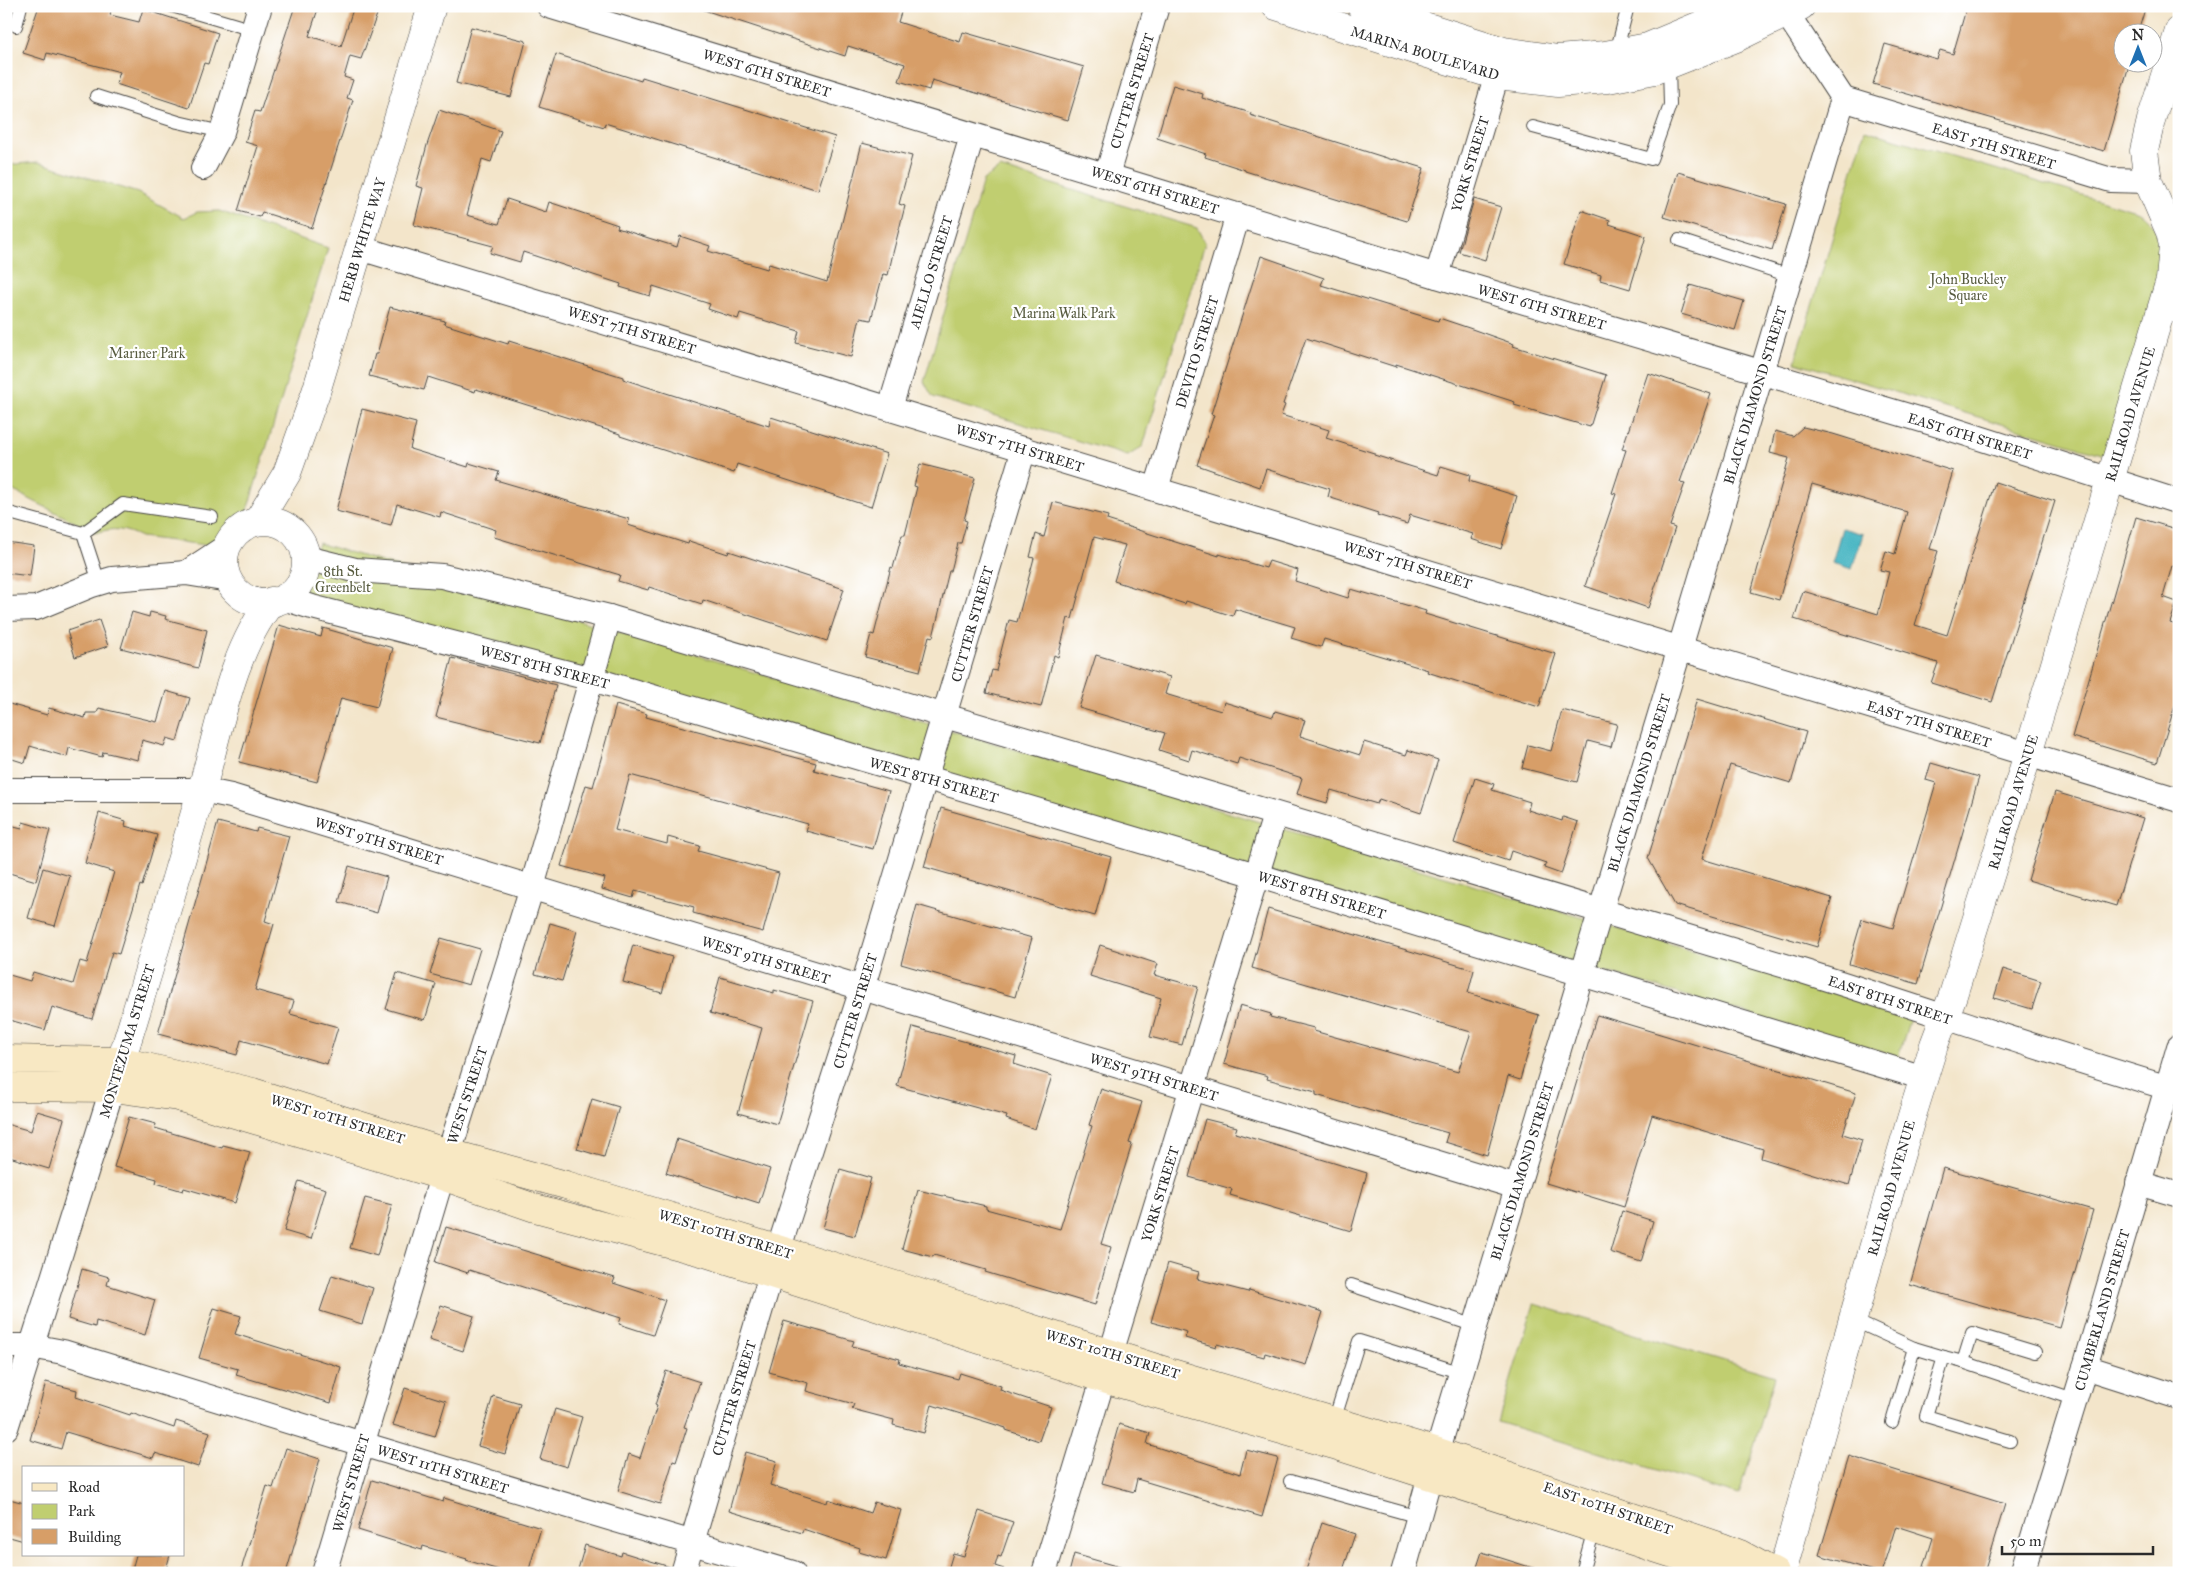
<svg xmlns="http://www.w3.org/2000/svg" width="2185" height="1579" viewBox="0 0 2185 1579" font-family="'IM FELL Great Primer',serif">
<rect width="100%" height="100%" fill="#fff"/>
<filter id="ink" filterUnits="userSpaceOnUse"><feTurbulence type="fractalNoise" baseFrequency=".02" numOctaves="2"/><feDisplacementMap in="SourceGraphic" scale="10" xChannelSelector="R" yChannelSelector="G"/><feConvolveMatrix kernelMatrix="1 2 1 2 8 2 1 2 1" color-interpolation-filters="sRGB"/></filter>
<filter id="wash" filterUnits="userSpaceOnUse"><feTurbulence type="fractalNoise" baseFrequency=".0096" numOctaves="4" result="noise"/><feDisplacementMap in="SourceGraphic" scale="20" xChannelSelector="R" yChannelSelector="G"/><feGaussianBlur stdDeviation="1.12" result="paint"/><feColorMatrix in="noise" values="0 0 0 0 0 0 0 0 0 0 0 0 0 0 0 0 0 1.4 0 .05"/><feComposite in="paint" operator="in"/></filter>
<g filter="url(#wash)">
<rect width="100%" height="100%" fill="#f3e5ca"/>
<g fill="#c0ce70" stroke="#767c4e">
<path d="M1865,130L2139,212C2159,228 2160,237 2163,262L2105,455L1795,362Z"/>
<path d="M38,162L138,193L184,218L197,212L219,211L328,248L238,540L229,548L141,537C125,529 113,527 96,533L6,487V165Z"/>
<polygon points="1000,168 1197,228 1205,243 1143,446 1128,456 933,397 924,382 983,180"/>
<polygon points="318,543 1911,1015 1898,1057 298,594"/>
<polygon points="1534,1304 1775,1376 1739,1495 1498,1422"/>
</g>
<polygon fill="#47b5c2" stroke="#397076" points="1842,528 1863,534 1852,569 1832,563"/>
<g id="blocks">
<g fill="#d79e67">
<polygon points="39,6 112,6 110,15 139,22 143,9 218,33 208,64 204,63 189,108 116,84 120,72 47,53 45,60 23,53"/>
<polygon points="295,6 319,6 309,36 341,46 354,6 380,6 361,59 350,56 344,77 353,80 347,98 353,100 312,228 262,212 260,217 238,211 258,146 245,142 255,111 260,112"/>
<polygon points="704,6 903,6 898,22 960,42 963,32 1084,67 1068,120 932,80 929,90 899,81 905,64 848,46 845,56 704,10"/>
<polygon points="1967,6 2137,6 2145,9 2138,32 2122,32 2122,62 2130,62 2104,151 1873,84 1885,44 1937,59 1940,50 1953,54"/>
<polygon points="471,27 526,41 511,97 456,83"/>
<polygon points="556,54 641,81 642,77 835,137 818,190 605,123 604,127 539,107"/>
<polygon points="1173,85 1203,94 1202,98 1251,113 1250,115 1393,160 1394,159 1424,168 1407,221 1245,171 1245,170 1205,157 1206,154 1157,138"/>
<polygon points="439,110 501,131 491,162 482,159 467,215 499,224 507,199 546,212 549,202 618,225 617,228 677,247 680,236 710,246 708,251 767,269 769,264 827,282 862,143 912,156 899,204 905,206 893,253 888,275 883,274 871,320 860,318 851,357 796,343 799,331 740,313 738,319 708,309 710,304 653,286 650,296 620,287 621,284 523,252 520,262 490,253 493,246 414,225 423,188 416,186 427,145"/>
<polygon points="1678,172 1786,204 1772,250 1664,217"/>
<polygon points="1474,199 1501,207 1485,260 1459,252"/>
<polygon points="1581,210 1610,220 1609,224 1646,236 1630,289 1600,280 1601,275 1564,264"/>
<polygon points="1261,256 1324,278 1321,285 1438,321 1439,318 1469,328 1514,344 1513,346 1606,375 1590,427 1514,405 1515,402 1396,364 1396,367 1306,338 1283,404 1285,405 1281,415 1329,430 1326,438 1374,453 1374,455 1438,475 1441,466 1470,475 1469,481 1517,496 1501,549 1471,539 1473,534 1410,515 1407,524 1377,515 1378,513 1328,497 1330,489 1266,469 1260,487 1197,465 1214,415 1211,414"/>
<polygon points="1690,285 1744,301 1735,330 1681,314"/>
<polygon points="390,307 445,321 444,324 508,344 509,341 553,355 623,377 623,379 666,393 769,426 771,417 887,454 871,507 737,464 734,473 620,436 620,434 476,389 475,392 428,377 424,390 369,376 375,354 377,354"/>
<polygon points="1648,373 1711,394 1680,482 1685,483 1670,526 1675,528 1648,608 1585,586 1616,494 1612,493 1626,450 1622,449"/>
<polygon points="362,409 416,423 410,449 468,467 469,463 499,472 496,480 629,519 628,525 688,544 689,541 728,554 729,551 844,589 827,641 703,600 702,604 649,587 648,590 618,581 620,575 494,537 496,530 441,512 440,517 397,504 391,525 336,511"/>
<polygon points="1803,427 1833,434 1953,471 1930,549 1938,551 1915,625 1947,635 1995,482 2055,501 1992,702 1931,683 1938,663 1794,619 1803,591 1878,614 1889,572 1880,570 1886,551 1895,554 1907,512 1812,484 1779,600 1751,592 1789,458 1770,453 1775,431 1793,436"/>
<polygon points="920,464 975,478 964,520 967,521 961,543 958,543 951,571 949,571 933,637 929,636 920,671 865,657 871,634 874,635 891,567 893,568 902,535 905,535 917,487 914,486"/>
<polygon points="1053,502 1108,516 1107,520 1219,556 1219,554 1266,568 1269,561 1298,570 1295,581 1348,598 1351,589 1396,602 1426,611 1425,614 1556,654 1539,707 1427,672 1428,670 1324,639 1321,647 1291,638 1295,627 1235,609 1233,616 1186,601 1185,604 1114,581 1125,545 1094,537 1072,619 1068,618 1058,657 1054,655 1041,707 986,693 992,670 996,671 1009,620 1017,622 1034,558 1030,557 1036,534 1044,537"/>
<polygon points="2136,517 2179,530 2179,568 2172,566 2163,597 2177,602 2170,623 2179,626 2179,693 2157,763 2072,737"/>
<polygon points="6,542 34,546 30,576 6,573"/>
<polygon points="132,612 149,617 150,612 166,616 165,619 207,630 198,668 121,648"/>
<polygon points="99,620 108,646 75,657 67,631"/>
<polygon points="279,625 321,637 323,628 393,648 377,707 341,698 317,782 239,762"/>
<polygon points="1096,655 1170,677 1165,694 1221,711 1224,702 1273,717 1275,711 1305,720 1300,736 1360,755 1364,742 1406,755 1408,750 1438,760 1421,813 1379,799 1377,804 1331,790 1327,803 1297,794 1302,778 1239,758 1237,764 1192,750 1189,760 1159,750 1165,733 1079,708"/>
<polygon points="452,658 556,685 540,743 436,717"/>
<polygon points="166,691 190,698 177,741 167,738 164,746 142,740 138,760 103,752 102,757 69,748 67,757 30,746 25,763 6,757 6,703 47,715 49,708 85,718 86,713 97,713 99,708 157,722"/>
<polygon points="1697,699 1806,732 1791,783 1730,765 1702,859 1832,898 1817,947 1675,905 1648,858"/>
<polygon points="616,705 647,714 646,717 816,763 814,770 889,791 873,849 806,831 808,824 630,775 615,830 667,844 668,837 700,846 698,851 779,873 763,932 693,913 694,907 635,891 633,898 602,889 605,878 561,866 586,785 593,787"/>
<polygon points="1562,710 1617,724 1611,747 1588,741 1577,782 1522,768 1528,745 1551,751"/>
<polygon points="1931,763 1979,777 1918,984 1849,964 1862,919 1893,928 1936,783 1926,780"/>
<polygon points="1475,778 1494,784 1492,790 1530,802 1528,810 1562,821 1563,817 1578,822 1561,874 1544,868 1546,863 1511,851 1508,861 1454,843"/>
<polygon points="2055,792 2143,818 2116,906 2028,880"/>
<polygon points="941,808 1111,857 1095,916 924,867"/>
<polygon points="99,813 126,821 125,826 157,835 142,886 140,885 119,954 112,952 92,1019 52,1007 45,1030 6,1019 6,974 30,981 33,972 73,984 80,961 87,963 114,872 85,863"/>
<polygon points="23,822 50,830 36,881 6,872 6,824 22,828"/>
<polygon points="218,822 256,832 257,828 289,836 265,921 274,924 255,990 294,1001 290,1014 338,1027 327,1064 241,1040 237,1055 158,1034"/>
<polygon points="349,866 387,877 377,913 339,902"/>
<polygon points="43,868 70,876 55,926 28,918"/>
<polygon points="917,905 1032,938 1015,997 901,964"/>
<polygon points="1268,909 1474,970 1468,993 1539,1015 1520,1080 1508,1076 1487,1155 1445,1142 1448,1133 1316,1095 1316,1092 1267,1079 1268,1076 1224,1064 1240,1005 1271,1014 1270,1017 1314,1028 1314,1031 1458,1072 1471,1032 1252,968"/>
<polygon points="550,923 577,931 562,981 535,974"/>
<polygon points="441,938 480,949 469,985 430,974"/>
<polygon points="633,945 672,957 662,993 623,982"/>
<polygon points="1100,945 1158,964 1154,975 1198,987 1182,1045 1150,1037 1161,998 1090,976"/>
<polygon points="2003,969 2041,981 2032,1009 1994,998"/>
<polygon points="397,973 436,984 425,1020 386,1009"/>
<polygon points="720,977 774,993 774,990 813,1001 777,1124 738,1113 762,1028 710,1013"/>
<polygon points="1597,1015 1856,1093 1843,1134 1862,1140 1849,1185 1761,1158 1763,1149 1652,1115 1624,1207 1546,1183"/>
<polygon points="913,1027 1016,1056 1014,1064 1052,1076 1035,1129 1006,1119 1007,1116 897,1086"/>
<polygon points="1101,1089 1142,1102 1129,1143 1132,1144 1101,1244 1111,1247 1095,1305 985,1272 986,1270 934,1255 933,1257 902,1249 918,1190 986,1206 986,1209 1060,1229 1092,1126 1089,1125"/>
<polygon points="592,1099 619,1107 604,1157 577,1149"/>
<polygon points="37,1111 64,1119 49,1169 6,1156 6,1124 31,1131"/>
<polygon points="129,1117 156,1124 155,1128 222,1148 223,1145 250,1152 235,1203 184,1188 183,1191 156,1183 157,1179 114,1167"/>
<polygon points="1205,1119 1237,1127 1235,1133 1367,1173 1351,1231 1230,1195 1232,1189 1189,1177"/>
<polygon points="677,1139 770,1169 759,1203 666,1173"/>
<polygon points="1943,1168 2093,1210 2059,1327 1910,1285"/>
<polygon points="840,1169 871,1178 855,1236 823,1228"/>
<polygon points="299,1181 326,1189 311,1239 284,1231"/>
<polygon points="365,1198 392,1205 377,1256 350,1248"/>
<polygon points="1622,1211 1653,1221 1641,1262 1610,1252"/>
<polygon points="446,1227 615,1278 613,1283 665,1300 653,1335 619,1324 621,1318 469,1270 468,1273 435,1262"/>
<polygon points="1168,1263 1199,1272 1197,1279 1248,1292 1249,1290 1323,1312 1306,1365 1265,1353 1264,1357 1217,1344 1216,1347 1185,1338 1187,1332 1151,1322"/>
<polygon points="82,1269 109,1277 107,1285 155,1300 145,1335 96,1321 95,1327 68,1319"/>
<polygon points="332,1275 373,1288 362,1324 320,1311"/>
<polygon points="441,1305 474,1316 463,1351 429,1340"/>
<polygon points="214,1308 241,1316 235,1334 341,1367 331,1403 236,1375 238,1369 199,1358"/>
<polygon points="784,1321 854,1341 852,1346 900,1359 899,1363 958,1379 960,1373 1001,1386 1000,1390 1051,1407 1039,1441 1006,1430 1006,1428 932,1405 924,1433 893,1425 894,1420 852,1409 854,1404 806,1391 808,1383 769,1372"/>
<polygon points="666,1371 700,1382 684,1427 687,1428 676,1462 673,1461 660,1504 618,1491 629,1454 640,1458 657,1406 655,1405"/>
<polygon points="46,1382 77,1390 76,1397 130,1415 131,1413 174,1428 176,1421 210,1432 198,1467 155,1453 153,1458 66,1432 61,1449 30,1440"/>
<polygon points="405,1388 446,1401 435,1437 393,1425"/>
<polygon points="493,1396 520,1404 505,1454 478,1446"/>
<polygon points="555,1409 582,1417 567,1467 540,1459"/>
<polygon points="1119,1424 1150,1433 1147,1444 1240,1474 1246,1450 1278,1458 1262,1517 1137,1479 1134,1492 1102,1483"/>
<polygon points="286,1448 320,1459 286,1573 252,1573 241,1570 267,1486 273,1488"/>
<polygon points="745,1452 777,1461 770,1485 827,1503 828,1499 870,1513 874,1502 901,1510 886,1560 859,1552 860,1548 803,1529 802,1533 729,1511"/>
<polygon points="1849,1456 2005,1504 1984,1573 1922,1573 1933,1538 1896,1526 1881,1573 1819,1555"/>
<polygon points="372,1480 443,1502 444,1498 541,1528 528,1573 498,1573 499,1570 466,1560 467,1559 423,1546 422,1550 358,1530"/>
<polygon points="6,1498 24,1503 24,1541 6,1536"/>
<polygon points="979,1511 1013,1522 1001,1557 998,1556 995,1566 1004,1569 1003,1573 947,1573 953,1553 964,1556"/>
<polygon points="1322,1523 1355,1534 1342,1573 1305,1573"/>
<polygon points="585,1545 621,1556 622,1552 670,1567 670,1573 577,1573"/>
<polygon points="1482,1552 1536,1569 1535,1573 1475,1573"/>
<polygon points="1074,1554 1123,1568 1122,1573 1069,1573"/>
<polygon points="136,1555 170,1555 165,1573 131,1573"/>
</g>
</g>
</g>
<g filter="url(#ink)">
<use href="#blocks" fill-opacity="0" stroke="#494743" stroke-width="1"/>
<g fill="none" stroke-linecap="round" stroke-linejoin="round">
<defs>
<g id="service">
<polyline points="172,6 253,30"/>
<polyline points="16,26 21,6"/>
<polyline points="1616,53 1628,6"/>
<polyline points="96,96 178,122 222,132"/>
<polyline points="1533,127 1651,159 1670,105 1669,65"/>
<polyline points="1679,240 1790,276"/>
<polyline points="2160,312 2179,318"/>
<polyline points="6,512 83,533"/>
<polyline points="99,582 83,533 123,504 212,517"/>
<polyline points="1351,1285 1476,1326"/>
<polyline points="1853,1320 1914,1348"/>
<polyline points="1963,1362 2076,1400"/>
<polyline points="1334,1421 1359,1341 1462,1373"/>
<polyline points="1892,1422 1914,1348 1944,1357"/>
<polyline points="2010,1441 1926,1416 1944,1357 1963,1362 1972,1333 2035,1352"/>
<polyline points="1290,1481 1419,1517"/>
<polyline points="1582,1573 1594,1529"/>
</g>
<g id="minor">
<polyline points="549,6 1437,276 1942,426 2179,502"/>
<polyline points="1843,99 2111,180 2148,181"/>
<polyline points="203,168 222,132 260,6"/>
<polyline points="1107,175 1157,6"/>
<polyline points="360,248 2179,800"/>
<polyline points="1437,276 1502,58"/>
<polyline points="890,408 972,136"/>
<polyline points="1156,489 1238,215"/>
<path d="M306,558L355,570L442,576L609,617C1007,733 1405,852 1802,971C1928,1010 2052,1054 2179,1091"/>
<polyline points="186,573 227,546"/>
<polyline points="283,598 312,607 592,679 1256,875 1924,1078"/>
<polyline points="6,609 36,608 92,585 112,579 186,573 229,580"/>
<polyline points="6,790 202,790 231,796 1517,1187"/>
<polyline points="2138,1183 2179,1195"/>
<polyline points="6,1346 31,1346 63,1352 362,1444 793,1573"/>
<polyline points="2085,1367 2179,1397"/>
<polyline points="6,1428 118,1070"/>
<polyline points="324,1573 449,1153 532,887 609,617"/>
<polyline points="683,1573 778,1251 862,989 1024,449"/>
<polyline points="1044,1573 1275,815"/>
<polyline points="1403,1573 1430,1476 1680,648 1843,99 1782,6"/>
<polyline points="2022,1573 2085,1367 2179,1047"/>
</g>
<g id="tertiary">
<polyline points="1276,6 1497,76 1558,83 1608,79 1655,70 1736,38 1801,6"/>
<polyline points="1361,6 1504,51 1558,59 1605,55 1648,47 1746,6"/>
<polyline points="258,521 287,473 316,392 432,6"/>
<circle cx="265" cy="562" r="41"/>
<path d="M121,1061C149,972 175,882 201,792C219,731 231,651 272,601"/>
<polyline points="1782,1573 1863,1283 1911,1119 1934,1045 1953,995 2028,754 2170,280 2173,245 2170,232 2148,181 2144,151 2151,120 2179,31"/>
</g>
<g id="secondary">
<polyline points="6,1059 121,1061 253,1092 449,1153 566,1185 895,1285 1169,1372 1438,1452 1722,1547 1740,1554 1775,1573"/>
<polyline points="6,1087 113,1088 178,1097 442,1176 535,1208 705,1253 1104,1379 1334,1445 1673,1554 1742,1573"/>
</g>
</defs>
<use href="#service" stroke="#494743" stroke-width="14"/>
<use href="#minor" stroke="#494743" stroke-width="26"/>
<use href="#tertiary" stroke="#494743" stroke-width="29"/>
<use href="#secondary" stroke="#494743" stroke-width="29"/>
<use href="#service" stroke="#fff" stroke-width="12"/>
<use href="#minor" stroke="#fff" stroke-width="24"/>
<use href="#tertiary" stroke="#fff" stroke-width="28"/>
<use href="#secondary" stroke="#f8e8c3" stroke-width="28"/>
</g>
</g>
<g text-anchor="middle" stroke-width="4.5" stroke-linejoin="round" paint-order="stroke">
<g font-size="14" fill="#2b2b2b" stroke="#fff">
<text transform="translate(1425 53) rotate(17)" y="5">MARINA BOULEVARD</text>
<text transform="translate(767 73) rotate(17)" y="5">WEST 6TH STREET</text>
<text transform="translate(1132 91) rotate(-73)" y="5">CUTTER STREET</text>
<text transform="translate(1994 146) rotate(17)" y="5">EAST 5TH STREET</text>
<text transform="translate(1470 164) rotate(-73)" y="5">YORK STREET</text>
<text transform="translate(1155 190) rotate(17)" y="5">WEST 6TH STREET</text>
<text transform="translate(362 240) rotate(-73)" y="5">HERB WHITE WAY</text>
<text transform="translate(931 272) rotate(-73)" y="5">AIELLO STREET</text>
<text transform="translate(1542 307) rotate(16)" y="5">WEST 6TH STREET</text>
<text transform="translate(632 330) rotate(17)" y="5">WEST 7TH STREET</text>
<text transform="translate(1197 352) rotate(-73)" y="5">DEVITO STREET</text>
<text transform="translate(1755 395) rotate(-73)" y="5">BLACK DIAMOND STREET</text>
<text transform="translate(2130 414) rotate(-73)" y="5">RAILROAD AVENUE</text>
<text transform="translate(1970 436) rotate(17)" y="5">EAST 6TH STREET</text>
<text transform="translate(1020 448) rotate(17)" y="5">WEST 7TH STREET</text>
<text transform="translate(1408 565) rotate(17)" y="5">WEST 7TH STREET</text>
<text transform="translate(972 624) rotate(-74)" y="5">CUTTER STREET</text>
<text transform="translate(545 667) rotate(15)" y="5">WEST 8TH STREET</text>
<text transform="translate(1929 724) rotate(17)" y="5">EAST 7TH STREET</text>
<text transform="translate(934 780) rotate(16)" y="5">WEST 8TH STREET</text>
<text transform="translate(1639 783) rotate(-73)" y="5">BLACK DIAMOND STREET</text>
<text transform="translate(2013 802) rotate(-73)" y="5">RAILROAD AVENUE</text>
<text transform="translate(379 841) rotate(17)" y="5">WEST 9TH STREET</text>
<text transform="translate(1322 895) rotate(17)" y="5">WEST 8TH STREET</text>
<text transform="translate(766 960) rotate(17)" y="5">WEST 9TH STREET</text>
<text transform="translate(1890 1000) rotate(18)" y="5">EAST 8TH STREET</text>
<text transform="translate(855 1011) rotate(-73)" y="5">CUTTER STREET</text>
<text transform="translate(127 1041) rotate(-73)" y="5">MONTEZUMA STREET</text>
<text transform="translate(1154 1077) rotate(17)" y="5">WEST 9TH STREET</text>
<text transform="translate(467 1095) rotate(-72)" y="5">WEST STREET</text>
<text transform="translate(338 1119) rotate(17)" y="5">WEST 10TH STREET</text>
<text transform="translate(1522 1171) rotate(-73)" y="5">BLACK DIAMOND STREET</text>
<text transform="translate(1891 1188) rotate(-74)" y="5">RAILROAD AVENUE</text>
<text transform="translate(1160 1194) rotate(-73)" y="5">YORK STREET</text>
<text transform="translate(726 1234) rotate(17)" y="5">WEST 10TH STREET</text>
<text transform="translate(2102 1310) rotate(-74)" y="5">CUMBERLAND STREET</text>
<text transform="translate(1113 1354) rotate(17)" y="5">WEST 10TH STREET</text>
<text transform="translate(734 1398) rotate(-73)" y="5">CUTTER STREET</text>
<text transform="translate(443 1469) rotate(17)" y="5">WEST 11TH STREET</text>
<text transform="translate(351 1483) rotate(-74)" y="5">WEST STREET</text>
<text transform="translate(1608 1508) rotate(19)" y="5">EAST 10TH STREET</text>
</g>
<g font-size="14" fill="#585c40" stroke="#fff">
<text x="1968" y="284">John Buckley<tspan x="1968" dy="16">Square</tspan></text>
<text x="1064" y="318">Marina Walk Park</text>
<text x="147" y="358">Mariner Park</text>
<text x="343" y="576">8th St.<tspan x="343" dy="16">Greenbelt</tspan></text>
</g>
</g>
<rect width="2185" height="1579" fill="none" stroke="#fff" stroke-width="25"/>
<rect x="22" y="1466" width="162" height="90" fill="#ffffff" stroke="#aaaaaa"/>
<rect x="32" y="1483" width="25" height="8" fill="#f8e8c3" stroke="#aaaaaa"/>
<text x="68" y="1492" font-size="15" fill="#2b2b2b">Road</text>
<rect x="32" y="1504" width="25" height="15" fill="#c0ce70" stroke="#aaaaaa"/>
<text x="68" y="1516" font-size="15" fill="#2b2b2b">Park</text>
<rect x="32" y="1529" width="25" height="15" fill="#d79e67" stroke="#aaaaaa"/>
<text x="68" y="1542" font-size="15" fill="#2b2b2b">Building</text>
<g transform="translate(2138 48)"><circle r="24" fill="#ffffff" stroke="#aaaaaa"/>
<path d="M0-4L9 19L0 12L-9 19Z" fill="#1f6fb2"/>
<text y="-8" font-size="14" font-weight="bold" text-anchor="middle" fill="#2b2b2b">N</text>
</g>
<path d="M2002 1546v8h151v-8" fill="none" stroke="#2b2b2b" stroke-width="2.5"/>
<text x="2010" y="1546" font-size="15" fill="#2b2b2b" stroke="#ffffff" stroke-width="4" paint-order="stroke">50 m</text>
</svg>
